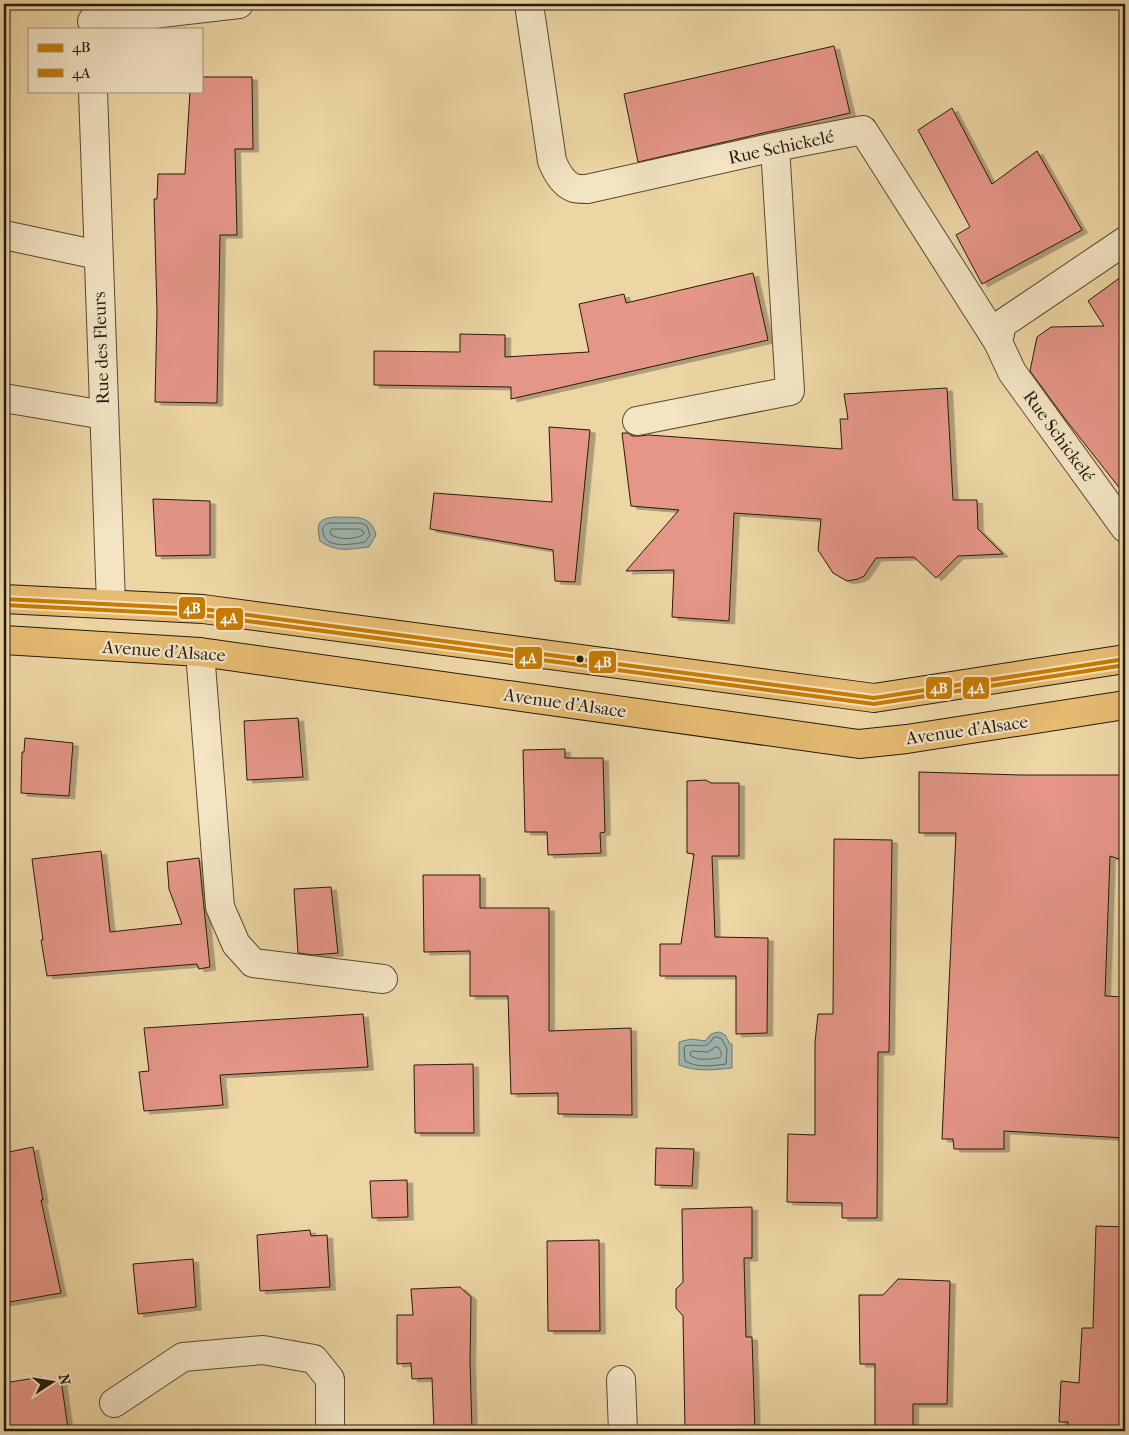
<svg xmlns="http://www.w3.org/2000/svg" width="1129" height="1435" viewBox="0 0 1129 1435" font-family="'IM FELL French Canon',serif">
<defs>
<filter id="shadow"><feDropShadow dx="5.5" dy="3" stdDeviation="0" flood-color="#0004"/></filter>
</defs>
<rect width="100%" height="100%" fill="#edd6a4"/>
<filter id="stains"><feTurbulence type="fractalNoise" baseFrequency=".004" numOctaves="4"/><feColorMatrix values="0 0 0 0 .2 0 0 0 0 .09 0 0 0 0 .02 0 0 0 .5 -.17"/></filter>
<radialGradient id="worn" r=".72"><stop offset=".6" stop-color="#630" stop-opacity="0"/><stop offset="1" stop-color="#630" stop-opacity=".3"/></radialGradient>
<g fill="#9eb6b1" stroke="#6e7870">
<path d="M335,517C352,518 371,513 376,535L369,547C350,549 337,553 320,541C317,525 316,519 335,517Z"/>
<path d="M720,1032L725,1035L730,1044H732V1068C712,1070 698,1072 679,1065V1042L691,1039L706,1041C709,1034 712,1033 720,1032Z"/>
</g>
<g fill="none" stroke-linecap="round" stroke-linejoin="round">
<g stroke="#626860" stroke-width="1">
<path d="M329,523H361L367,526L370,535L365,542C353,544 325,550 323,532C322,527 324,525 329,523Z"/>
<path d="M332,529H360L363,531L364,534C355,540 340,540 331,535L330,531Z"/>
<path d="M717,1037L722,1039L727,1049L726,1064C712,1066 697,1068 685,1061L684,1048L685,1046C697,1043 707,1051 713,1038Z"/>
<path d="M716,1047H718C721,1051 723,1055 719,1058C710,1059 699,1061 691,1056L690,1053L692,1051L707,1052Z"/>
</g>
</g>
<g fill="#e59687" stroke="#261a0f" filter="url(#shadow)">
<polygon points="834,46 850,113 638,162 624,94"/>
<polygon points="201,77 252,77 253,149 235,149 237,235 220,235 217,403 155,402 157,312 154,199 157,199 158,174 185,174 190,91 201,91"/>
<polygon points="952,108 992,184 1037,151 1082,230 982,284 956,235 970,227 918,130"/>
<polygon points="753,273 768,340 511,399 511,387 374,385 374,351 460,352 460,334 505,335 505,357 589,352 579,304 624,294 626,303"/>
<polygon points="1125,274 1125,495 1066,420 1030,371 1037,337 1051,327 1104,326 1088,301"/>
<polygon points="947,388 953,500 977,500 978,529 1003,554 958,556 936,578 914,557 876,558 864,576 858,579 847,581 833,573 818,550 821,519 734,513 729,621 672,617 674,570 626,571 679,510 631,506 622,433 628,433 632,436 640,436 649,435 842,449 840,419 848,419 844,394"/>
<polygon points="549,427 590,430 575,582 555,581 553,550 430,529 434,493 552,502"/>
<polygon points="153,499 210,501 210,555 156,556"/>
<polygon points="298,718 303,777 247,780 244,721"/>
<polygon points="25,738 73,743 69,796 21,793 22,752 24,752"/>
<polygon points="565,749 565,758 603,758 605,832 600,833 601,853 548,855 547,832 525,832 523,750"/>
<polygon points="919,772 1021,775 1125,775 1125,861 1110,856 1105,996 1125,997 1125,1138 1004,1131 1004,1149 954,1149 953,1139 942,1139 956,833 919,833"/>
<polygon points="706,780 711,783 739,783 739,856 712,856 715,937 768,938 767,1033 736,1034 736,976 660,976 660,944 681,944 694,854 687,853 687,781"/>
<polygon points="834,839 892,840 889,1052 878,1052 877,1218 842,1218 842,1203 787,1202 788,1134 815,1135 815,1042 818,1014 833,1014"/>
<polygon points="101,851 110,932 182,924 169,889 167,862 199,858 210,967 199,969 197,964 47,976 41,940 43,940 32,859"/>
<polygon points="423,875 480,875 480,908 549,908 549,1031 631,1028 632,1115 558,1114 558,1093 511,1094 508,996 470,996 470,951 424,952"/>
<polygon points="331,887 338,953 313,955 298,953 294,889"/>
<polygon points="363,1014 368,1067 220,1075 223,1105 144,1111 139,1072 149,1071 144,1028"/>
<polygon points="473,1064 474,1133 415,1133 414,1065"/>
<polygon points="33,1147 43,1200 41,1200 61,1293 4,1303 4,1153"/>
<polygon points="656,1148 694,1149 692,1186 655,1185"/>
<polygon points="407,1180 408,1217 372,1218 370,1181"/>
<polygon points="752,1207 752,1258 744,1258 746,1337 752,1337 755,1431 685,1431 683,1316 676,1308 676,1289 683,1282 682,1209"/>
<polygon points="1096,1226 1125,1227 1125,1431 1067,1431 1068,1422 1059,1422 1061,1381 1079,1383 1082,1328 1093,1328"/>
<polygon points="310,1230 311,1236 327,1235 330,1287 260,1291 257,1235"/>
<polygon points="599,1240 600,1331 548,1331 547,1241"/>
<polygon points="193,1259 196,1307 138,1314 133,1264"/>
<polygon points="898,1279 950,1281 947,1404 913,1404 913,1431 875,1431 875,1364 860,1364 859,1295 883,1295"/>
<polygon points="460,1287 471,1297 470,1361 472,1431 434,1431 432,1378 412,1379 411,1363 397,1364 397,1315 413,1315 411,1289"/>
<polygon points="41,1377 42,1383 61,1380 68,1428 49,1431 4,1431 4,1383"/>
</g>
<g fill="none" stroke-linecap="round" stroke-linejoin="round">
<defs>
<g id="minor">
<path d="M529,4L552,161C556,171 563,184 574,188C577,189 583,189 587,189L775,147L863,130L998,342"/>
<polyline points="92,21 239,4"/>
<polyline points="93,91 111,604"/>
<polyline points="4,235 98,255"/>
<polyline points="1125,241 1002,324 998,342 1012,372 1125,528"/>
<polyline points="4,398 104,415"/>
<polyline points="637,421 790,391 775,147"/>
<polyline points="200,652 220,907 236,944 253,963 383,979"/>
<polyline points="621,1380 623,1431"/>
<polyline points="114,1403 183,1357 263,1350 314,1359 330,1379 330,1431"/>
</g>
<g id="major">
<polyline points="4,599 203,609 874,698 1125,659"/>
<polyline points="4,640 200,652 859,744 907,739 1125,705"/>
</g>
</defs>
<use href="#minor" stroke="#584934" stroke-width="30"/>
<use href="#major" stroke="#261a0f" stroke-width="30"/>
<use href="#minor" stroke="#f3e4c4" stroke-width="28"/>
<use href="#major" stroke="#e6bb72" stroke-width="28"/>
<defs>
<polyline id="bus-1" points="4,599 203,609 874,698 1125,659"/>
<polyline id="bus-2" points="4,605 202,615 874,704 1125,665"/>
</defs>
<use href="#bus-1" stroke="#f3e4c4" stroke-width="8"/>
<use href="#bus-2" stroke="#f3e4c4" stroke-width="8"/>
<use href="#bus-1" stroke="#c97c03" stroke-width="4"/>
<use href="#bus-2" stroke="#c97c03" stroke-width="4"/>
</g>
<circle fill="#261a0f" stroke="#f3e4c4" stroke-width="2" cx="580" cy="659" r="4.5"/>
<g text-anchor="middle" stroke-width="4.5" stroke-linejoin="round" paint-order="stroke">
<g font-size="18" fill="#261a0f" stroke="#f3e4c4">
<text transform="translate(781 147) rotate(-12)" y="6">Rue Schickelé</text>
<text transform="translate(101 348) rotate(-92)" y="6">Rue des Fleurs</text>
<text transform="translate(1059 436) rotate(54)" y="6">Rue Schickelé</text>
<text transform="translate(164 651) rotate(4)" y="6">Avenue d'Alsace</text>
<text transform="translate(565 703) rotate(8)" y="6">Avenue d'Alsace</text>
<text transform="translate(967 730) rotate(-8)" y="6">Avenue d'Alsace</text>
</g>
</g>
<g stroke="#f3e4c4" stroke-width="2">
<rect x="178" y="596" width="28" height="24" rx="5" fill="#c97c03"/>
<rect x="215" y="607" width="29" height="24" rx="5" fill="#c97c03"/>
<rect x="514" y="646" width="29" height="24" rx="5" fill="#c97c03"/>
<rect x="588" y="650" width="29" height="24" rx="5" fill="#c97c03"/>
<rect x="925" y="676" width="28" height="24" rx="5" fill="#c97c03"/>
<rect x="962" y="676" width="28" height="24" rx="5" fill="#c97c03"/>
</g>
<g font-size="14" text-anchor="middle" font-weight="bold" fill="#fff">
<text x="192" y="613">4B</text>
<text x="229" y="623">4A</text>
<text x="528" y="663">4A</text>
<text x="603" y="667">4B</text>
<text x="939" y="693">4B</text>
<text x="976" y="693">4A</text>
</g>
<rect width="1129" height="1435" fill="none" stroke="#edd6a4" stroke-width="20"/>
<rect x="5" y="5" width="1119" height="1425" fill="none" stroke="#261a0f" stroke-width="2.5"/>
<rect x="10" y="10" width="1109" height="1415" fill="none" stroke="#261a0f"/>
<rect x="28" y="28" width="175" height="65" fill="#f3e4c4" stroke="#a1937c"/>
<rect x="38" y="44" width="25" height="8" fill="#c97c03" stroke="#a1937c"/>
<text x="72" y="52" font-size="15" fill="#261a0f">4B</text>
<rect x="38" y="69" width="25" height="8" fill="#c97c03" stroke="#a1937c"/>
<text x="72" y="78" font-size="15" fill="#261a0f">4A</text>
<g transform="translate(52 1382) rotate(78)" stroke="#f3e4c4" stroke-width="4" paint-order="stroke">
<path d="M0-4L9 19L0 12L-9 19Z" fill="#261a0f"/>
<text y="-8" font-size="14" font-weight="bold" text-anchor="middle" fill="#261a0f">N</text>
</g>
<rect width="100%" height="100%" filter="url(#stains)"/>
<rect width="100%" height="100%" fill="url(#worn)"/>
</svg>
